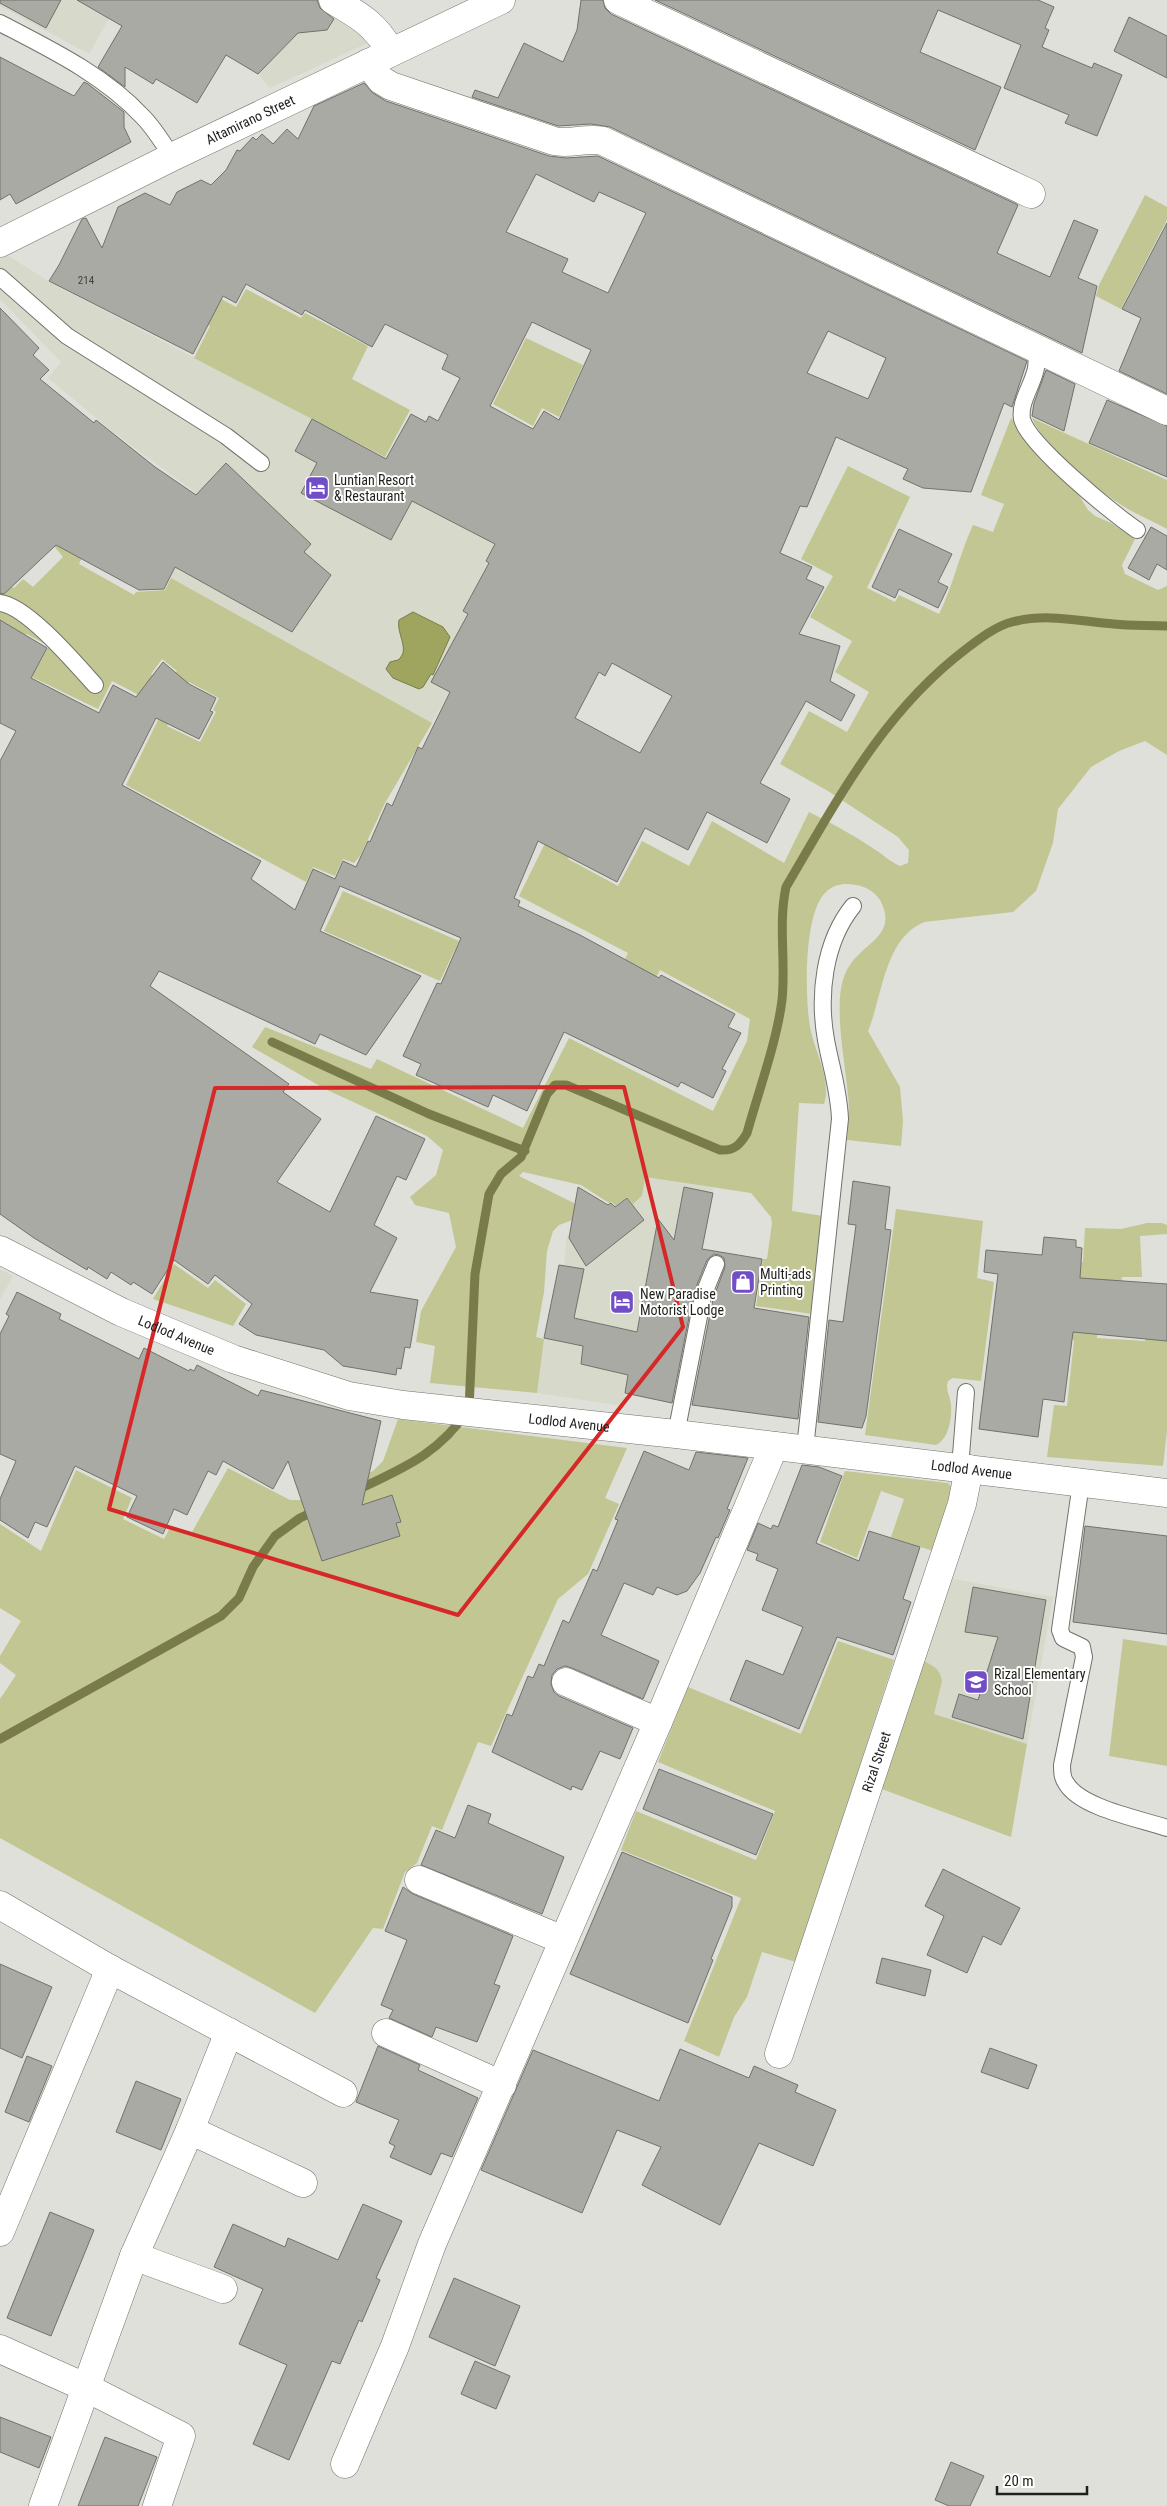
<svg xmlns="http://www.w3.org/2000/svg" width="1167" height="2506" viewBox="0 0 1167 2506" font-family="'Roboto Condensed',sans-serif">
<rect width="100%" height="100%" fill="#dfe0d9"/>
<g fill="#d7d9ca">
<polygon points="0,0 119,0 89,54 0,6"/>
<polygon points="134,0 319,0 343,14 368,43 270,88 258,74"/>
<polygon points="7,255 51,283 534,535 432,723 155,569 195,492 113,432 48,378 61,362 0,299 0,259"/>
<polygon points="645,1177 713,1188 672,1403 625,1394 623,1406 537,1393 544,1338 559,1265 564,1266 567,1236 611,1203 615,1207 627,1198 632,1204 642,1197"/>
<polygon points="0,1269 13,1276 0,1300"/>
<polygon points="948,1578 1053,1597 1027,1744 906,1705"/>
</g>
<g fill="#c1c692" fill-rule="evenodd">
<polygon points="1145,195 1167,207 1167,220 1121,309 1096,296 1099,285"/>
<polygon points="246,289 301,318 305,313 368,346 352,379 410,410 385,457 194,358 210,326 181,311 205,290 236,307"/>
<polygon points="526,338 583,365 559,417 542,408 533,426 493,404"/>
<path d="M1011,418L1075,489L1088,510L1095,516L1111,523L1135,539L1122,565L1125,574L1158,590L1167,586V755L1145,741L1119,751L1091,767L1058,809L1053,843L1036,891L1013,912L924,922C884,939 883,995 868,1031L900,1087L903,1121L901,1146L847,1140C848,1125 850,1110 848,1095C845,1063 838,1030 840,997C841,985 844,972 852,962C867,942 898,933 880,900C875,892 865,886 856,885C845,883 835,884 827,891C803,911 805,997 810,1027C814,1051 832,1079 824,1104L799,1103L792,1211L823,1216L812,1314L756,1306L763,1259H767L772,1223L771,1217L751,1193L645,1177L642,1196L633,1204L627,1197L615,1206L612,1202L609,1203L581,1185L523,1172L519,1176L584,1208L575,1219L559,1225L553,1231L547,1251L544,1292L536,1337L544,1339L537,1393L430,1383L435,1346L416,1342L421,1311L456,1247L449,1213L415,1205L410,1197L436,1175L443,1150L427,1136L325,1089L252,1047L265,1027L371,1069L377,1059L523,1128L569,1038L713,1111L747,1041L750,1019L660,970L637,1013L606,997L628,953L519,896L566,801L591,814L568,859L618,886L642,841L689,866L712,821L784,863L809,812C832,823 853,835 874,849C883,854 890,862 900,866L908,863L909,850L898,837L828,791L780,764L809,711L847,732L869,692L835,672L852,641L810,617L833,576L801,559L848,466L910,497L867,588L895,602L899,595L939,614C953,586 959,555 973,525L993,532L1004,504L981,495Z"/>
<path d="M1032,418L1167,480V529C1153,521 1137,515 1123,506C1096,489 1044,447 1032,418Z"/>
<path d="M35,536L84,552L79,564L134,595L136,592L165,590L171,578L432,723L385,803L360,856L354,863L343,859L335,876L313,867L306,882L126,785L164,708L112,681L98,709L5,664L9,655L36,669L49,646L27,634L22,636L0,625V584L4,580L14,588L23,579L33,587L63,557L54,546ZM162,659L177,671L166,685L151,674ZM189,682L219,698L213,710L216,712L200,742L167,726Z"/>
<polygon points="343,891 459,941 440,981 324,931"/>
<path d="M896,1209L983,1221L977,1278L994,1282L981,1381L953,1378L948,1381C945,1389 950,1396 951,1404C952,1418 949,1439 936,1445L865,1435Z"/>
<polygon points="1147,1223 1162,1223 1167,1225 1167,1234 1140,1236 1142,1277 1122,1277 1121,1289 1100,1288 1097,1338 1145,1341 1146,1330 1167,1332 1167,1431 1163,1466 1047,1457 1054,1405 1067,1406 1074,1340 1044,1336 1065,1259 1083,1262 1085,1228 1121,1229"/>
<polygon points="174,1264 208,1288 215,1280 246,1304 233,1326 153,1299"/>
<polygon points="398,1419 627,1448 605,1498 619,1504 588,1574 558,1599 491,1746 478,1742 442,1830 432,1826 417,1863 405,1872 383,1929 373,1928 315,2013 0,1838 0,1699 16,1675 0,1663 0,1656 21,1621 0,1608 0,1524 41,1551 76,1470 132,1498 123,1519 164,1539 171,1526 192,1532 228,1468 290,1500 310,1500 373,1471 383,1461"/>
<polygon points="845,1471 948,1483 956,1492 936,1552 891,1537 904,1499 881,1491 857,1558 820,1542"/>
<polygon points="1123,1639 1167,1646 1167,1766 1109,1756"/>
<polygon points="838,1641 894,1660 796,1962 762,1952 747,1997 734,2017 719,2057 684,2041 741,1898 621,1850 636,1811 756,1860 775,1811 658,1762 688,1687 801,1734"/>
<path d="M921,1660C932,1665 940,1668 942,1681L934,1714L1027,1744L1011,1837L879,1788Z"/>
</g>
<path fill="#9fa45e" stroke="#797c4a" d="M413,612L443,627L450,637L433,675L431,674L423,687L419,689L393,678L386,669L390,662L398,660C411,650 396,634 399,620Z"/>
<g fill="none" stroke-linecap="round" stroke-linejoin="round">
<g stroke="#797c4a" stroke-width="9">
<polyline points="272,1042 429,1114 525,1151"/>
<path d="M355,1491C403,1468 438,1455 469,1409L475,1274L489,1194L501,1174L521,1157L547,1094L555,1085H566L720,1150C734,1151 740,1145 747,1133C758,1093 777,1041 782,1000C786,962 778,924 786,887C838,799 883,712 966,649C979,639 996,626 1012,622C1047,613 1078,621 1114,624C1131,626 1149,625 1167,626"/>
<polyline points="0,1739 221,1616 239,1598 253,1567 275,1536 300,1518 317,1510"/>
</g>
</g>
<g fill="#a9aaa3" stroke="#71726c" fill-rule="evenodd">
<polygon points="0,0 61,0 46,28 0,3"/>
<polygon points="77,0 317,0 320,8 334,19 327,30 298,33 258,74 226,55 197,103 156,79 153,84 125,67 125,87 98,67 122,26"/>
<polygon points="581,0 603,0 605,8 611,14 1018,205 997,253 1050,277 1074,220 1098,230 1078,278 1097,286 1082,353 610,127 591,124 558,126 472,97 475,90 498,98 524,43 563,62 577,30"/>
<polygon points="655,0 1038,0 1054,7 1045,28 1049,30 1042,47 1092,68 1094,63 1122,75 1097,136 1065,123 1069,115 1004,88 1021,45 938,10 920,52 1001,87 975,150"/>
<polygon points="1129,17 1167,36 1167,78 1114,51"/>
<polygon points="0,57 74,96 84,82 88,84 124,112 124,127 131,142 16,204 10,194 0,200"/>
<path d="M364,83L373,93L386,101L549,156L566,158L598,156L1027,361L1012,407L1004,403L971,492L923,488L903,479L908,469L836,437L807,507L800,506L780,553L812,567L806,579L824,587L799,634L840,646L830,681L855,695L841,721L806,701L760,783L790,799L767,843L707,812L688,850L645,828L617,882L538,841L514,898L520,901L518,906L580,935L659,978L661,975L735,1014L728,1027L741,1033L722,1069L726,1071L713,1098L681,1082L678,1087L564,1032L527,1111L493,1095L488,1107L416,1075L421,1064L403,1056L437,983L441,984L461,938L340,886L320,931L421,976L366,1055L320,1034L315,1044L159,971L150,986L289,1084L283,1092L321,1119L277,1182L330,1212L376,1116L425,1139L406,1180L397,1176L374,1225L397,1238L370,1292L418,1300L410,1348L405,1347L401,1369L397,1368L396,1375L343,1366L324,1350L256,1335L239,1324L252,1304L215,1275L208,1284L174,1260L152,1294L133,1282L131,1285L111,1272L107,1279L88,1267L87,1270L34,1238L0,1214V761L16,731L0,723V620L47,648L31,678L99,713L113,685L136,697L163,662L189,684L216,698L210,711L213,712L199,739L156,718L122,785L261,861L251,879L295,910L313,869L335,879L343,861L356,867L368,841L370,842L387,803L392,806L418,747L422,749L450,692L431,682L468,614L463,611L489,563L486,561L495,544L412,501L391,540L301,493L317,463L295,451L312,419L386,459L411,414L426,422L429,416L438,421L460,378L442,369L448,355L385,324L372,347L305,310L302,315L246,284L236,303L223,296L193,354L49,281L59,265L82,219L86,218L102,248L118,207L145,193L170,205L177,192L201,180L211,185L226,170L237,150L240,151L253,137L256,140L262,134L273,144L287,129L298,139L314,106ZM536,174L594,202L599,192L646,213L608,293L562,272L568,259L506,232ZM532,322L591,350L559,420L544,411L533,429L490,406ZM828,331L886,358L868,399L807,373ZM612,663L672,696L640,753L575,718L599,672L605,676Z"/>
<polygon points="1167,223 1167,394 1119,371 1141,318 1122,309"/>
<polygon points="0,308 39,348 33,355 49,370 40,379 94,423 96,420 155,467 196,495 226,463 311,544 304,552 331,575 292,632 175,567 164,589 139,590 56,545 4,594 0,593"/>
<polygon points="1046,370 1075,384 1064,431 1032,416 1034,403"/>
<polygon points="1107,400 1167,426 1167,477 1089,443"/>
<polygon points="1151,527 1167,536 1167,570 1157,564 1149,580 1128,568"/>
<polygon points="899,529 952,554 938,582 948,587 938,608 899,589 895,598 872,587"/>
<polygon points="853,1181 890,1187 885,1229 891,1230 866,1416 862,1428 818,1422 829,1320 843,1322 856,1225 848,1224"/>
<polygon points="578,1187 608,1205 611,1203 615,1207 627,1198 644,1220 586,1266 569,1238"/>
<polygon points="684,1187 713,1193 702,1249 762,1259 754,1308 809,1317 798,1419 692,1405 713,1299 725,1267 724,1258 719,1255 714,1254 707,1260 694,1292 672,1403 625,1393 628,1375 581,1364 583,1346 544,1338 559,1265 584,1269 574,1318 637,1332 658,1219 674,1240"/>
<polygon points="1044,1237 1076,1240 1076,1247 1082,1248 1080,1278 1167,1284 1167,1341 1073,1332 1064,1402 1043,1399 1038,1437 979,1429 998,1274 984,1272 986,1250 1042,1255"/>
<polygon points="17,1292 61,1314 59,1319 139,1359 144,1348 189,1371 190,1369 194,1371 197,1365 258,1396 261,1390 381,1421 362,1505 392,1495 401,1522 396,1523 400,1536 322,1561 288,1461 273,1489 223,1461 216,1475 208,1471 187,1515 174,1509 163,1534 127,1517 137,1496 75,1466 47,1527 35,1522 28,1538 0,1520 0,1499 16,1461 0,1454 0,1334 9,1316 6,1314"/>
<polygon points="644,1451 689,1470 696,1452 748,1458 727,1509 730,1510 718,1538 716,1537 700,1573 687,1591 677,1595 657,1587 653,1595 624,1583 601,1635 659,1661 643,1699 572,1668 565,1666 557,1669 552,1675 551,1684 554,1692 559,1696 633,1728 620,1759 600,1751 582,1790 572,1786 571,1790 492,1752 507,1714 512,1716 528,1676 533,1678 539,1664 544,1666 563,1620 569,1623 593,1569 597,1571 618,1520 615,1519"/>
<polygon points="802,1465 819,1467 842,1476 816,1543 859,1561 869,1531 920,1547 903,1599 911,1602 893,1655 837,1637 799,1729 730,1700 746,1660 783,1675 803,1627 762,1610 778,1569 756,1560 758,1554 747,1550 758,1523 771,1529 773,1525 778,1527"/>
<polygon points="1085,1526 1167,1536 1167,1634 1073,1622"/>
<polygon points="973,1587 1046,1600 1023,1739 952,1717 959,1694 978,1700 998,1637 965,1632"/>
<polygon points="659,1769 773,1814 756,1855 643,1809"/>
<polygon points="468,1805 491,1814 488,1823 564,1857 542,1914 421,1865 436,1830 455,1838"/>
<polygon points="622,1852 732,1897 732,1907 711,1959 713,1960 688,2023 570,1974"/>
<polygon points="943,1869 1020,1908 1001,1945 983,1936 967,1973 927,1955 944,1916 925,1906"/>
<polygon points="403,1887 413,1894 513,1936 494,1984 500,1986 477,2042 436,2027 432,2037 389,2018 393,2010 381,2005 407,1940 385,1931"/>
<polygon points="882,1958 931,1970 925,1996 876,1983"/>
<polygon points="0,1964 52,1987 22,2058 0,2048"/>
<polygon points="378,2046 420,2065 418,2070 478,2098 452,2157 441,2153 431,2175 390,2157 395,2146 389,2143 399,2120 356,2102"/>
<polygon points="990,2048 1037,2065 1028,2089 981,2072"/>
<polygon points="680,2049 749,2078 754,2066 798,2085 795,2092 836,2110 813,2166 759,2143 720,2225 642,2185 661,2147 617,2130 582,2213 481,2170 533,2050 659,2101"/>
<polygon points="27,2056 52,2066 29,2122 5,2112"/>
<polygon points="136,2081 181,2099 161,2150 116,2132"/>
<polygon points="363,2204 402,2221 376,2278 380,2280 362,2322 359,2320 340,2364 332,2361 289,2460 253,2444 287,2365 239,2344 263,2289 214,2267 233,2224 285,2247 288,2238 338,2260"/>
<polygon points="50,2212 94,2230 51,2336 7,2318"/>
<polygon points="454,2278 520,2306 495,2366 429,2337"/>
<polygon points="475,2361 510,2376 496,2409 461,2394"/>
<polygon points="0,2417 51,2437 39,2468 0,2452"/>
<polygon points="105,2437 157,2457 138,2506 78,2506"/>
<polygon points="951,2462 984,2476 970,2506 949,2506 935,2500"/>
</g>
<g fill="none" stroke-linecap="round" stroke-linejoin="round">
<defs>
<g id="lane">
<path d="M0,23C50,49 104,75 143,117C154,128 163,143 172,157"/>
<polyline points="0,277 67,336 226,436 261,463"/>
<path d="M1038,349C1036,355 1037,362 1036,368C1033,385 1019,402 1022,419C1028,444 1114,515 1137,530"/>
<path d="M0,603C27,606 76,664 95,685"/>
<polyline points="676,1434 703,1296 716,1264"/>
<path d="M805,1449L840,1119C839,1091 831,1067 826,1040C818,995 824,942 853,906"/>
<polyline points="960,1468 966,1392"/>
<path d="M1081,1483L1060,1630L1063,1638L1082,1647L1084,1657L1062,1765C1062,1771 1062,1778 1066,1783C1080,1808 1141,1819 1167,1828"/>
</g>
<g id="street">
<path d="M333,0C360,16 375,24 391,52"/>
<polyline points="618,0 1031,194"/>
<path d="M368,63L381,80L391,86L554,141C570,145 586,137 603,141L1167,411"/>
<polyline points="566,1682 658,1722"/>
<polyline points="419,1880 563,1940"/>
<polyline points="0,1905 110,1969 343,2093"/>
<polyline points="386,2033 502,2085"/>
<path id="s1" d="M779,2054L962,1504L969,1469"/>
<polyline points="190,2130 303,2183"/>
<polyline points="0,2232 110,1969"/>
<polyline points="134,2256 223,2289"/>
<polyline points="0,2349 87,2388 181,2436 157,2506"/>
<polyline points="345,2464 395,2346 432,2244 658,1722 774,1446"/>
<polyline points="43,2506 134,2256 190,2130 229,2032"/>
</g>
<g id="secondary">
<path id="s2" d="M0,243L172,157L501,0"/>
<path id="s3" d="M0,1250L121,1312L233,1359L349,1396L403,1405L676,1434L1167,1493"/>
</g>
</defs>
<use href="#lane" stroke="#72726c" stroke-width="18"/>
<use href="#street" stroke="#72726c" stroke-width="29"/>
<use href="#secondary" stroke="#72726c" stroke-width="29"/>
<use href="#lane" stroke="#fff" stroke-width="16"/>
<use href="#street" stroke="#fff" stroke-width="28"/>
<use href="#secondary" stroke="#fff" stroke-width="28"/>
</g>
<path fill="none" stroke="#d62828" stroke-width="4" stroke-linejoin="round" d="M624,1087L683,1327L458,1615L109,1509L215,1088Z"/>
<defs>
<symbol id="hotel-square" viewBox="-11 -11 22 22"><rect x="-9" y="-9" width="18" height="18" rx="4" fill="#714ec8" stroke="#fffffe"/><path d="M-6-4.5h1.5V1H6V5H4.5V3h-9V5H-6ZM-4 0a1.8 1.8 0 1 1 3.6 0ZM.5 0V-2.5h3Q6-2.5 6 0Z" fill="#fff"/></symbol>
<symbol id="shop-square" viewBox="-11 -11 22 22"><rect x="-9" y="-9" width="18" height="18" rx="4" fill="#714ec8" stroke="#fffffe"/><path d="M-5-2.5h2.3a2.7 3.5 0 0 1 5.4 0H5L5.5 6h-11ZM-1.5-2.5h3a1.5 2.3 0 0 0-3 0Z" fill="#fff"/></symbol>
<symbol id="school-square" viewBox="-11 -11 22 22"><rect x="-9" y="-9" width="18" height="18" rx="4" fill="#714ec8" stroke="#fffffe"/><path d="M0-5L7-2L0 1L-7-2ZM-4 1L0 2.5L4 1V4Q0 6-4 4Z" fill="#fff"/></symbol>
</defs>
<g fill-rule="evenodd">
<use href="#hotel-square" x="303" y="474" width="28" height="28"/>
<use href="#shop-square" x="729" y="1268" width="28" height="28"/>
<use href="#hotel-square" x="608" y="1288" width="28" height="28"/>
<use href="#school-square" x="962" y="1668" width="28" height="28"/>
</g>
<g text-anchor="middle" stroke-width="4" stroke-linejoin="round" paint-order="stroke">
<g font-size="11" fill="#42423e">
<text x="86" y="284">214</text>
</g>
<g font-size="14" fill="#1f1f1d" stroke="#fffffe">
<text dy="5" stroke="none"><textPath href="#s2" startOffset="279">Altamirano Street</textPath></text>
<text dy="5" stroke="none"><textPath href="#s3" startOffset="196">Lodlod Avenue</textPath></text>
<text dy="5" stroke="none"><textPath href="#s3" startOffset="601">Lodlod Avenue</textPath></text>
<text dy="5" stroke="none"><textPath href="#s3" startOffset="1006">Lodlod Avenue</textPath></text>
<text dy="5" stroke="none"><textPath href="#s1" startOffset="308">Rizal Street</textPath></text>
</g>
<g font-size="14" fill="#1f1f1d" stroke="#fffffe" text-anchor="start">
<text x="334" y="485">Luntian Resort<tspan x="334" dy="16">&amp; Restaurant</tspan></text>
<text x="760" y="1279">Multi-ads<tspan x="760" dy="16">Printing</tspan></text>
<text x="640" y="1299">New Paradise<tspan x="640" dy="16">Motorist Lodge</tspan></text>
<text x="994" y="1679">Rizal Elementary<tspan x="994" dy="16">School</tspan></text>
</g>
</g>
<path d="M997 2486v8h90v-8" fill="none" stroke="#1f1f1d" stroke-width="2.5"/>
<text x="1004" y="2486" font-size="15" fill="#1f1f1d" stroke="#fffffe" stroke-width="4" paint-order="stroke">20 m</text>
</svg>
